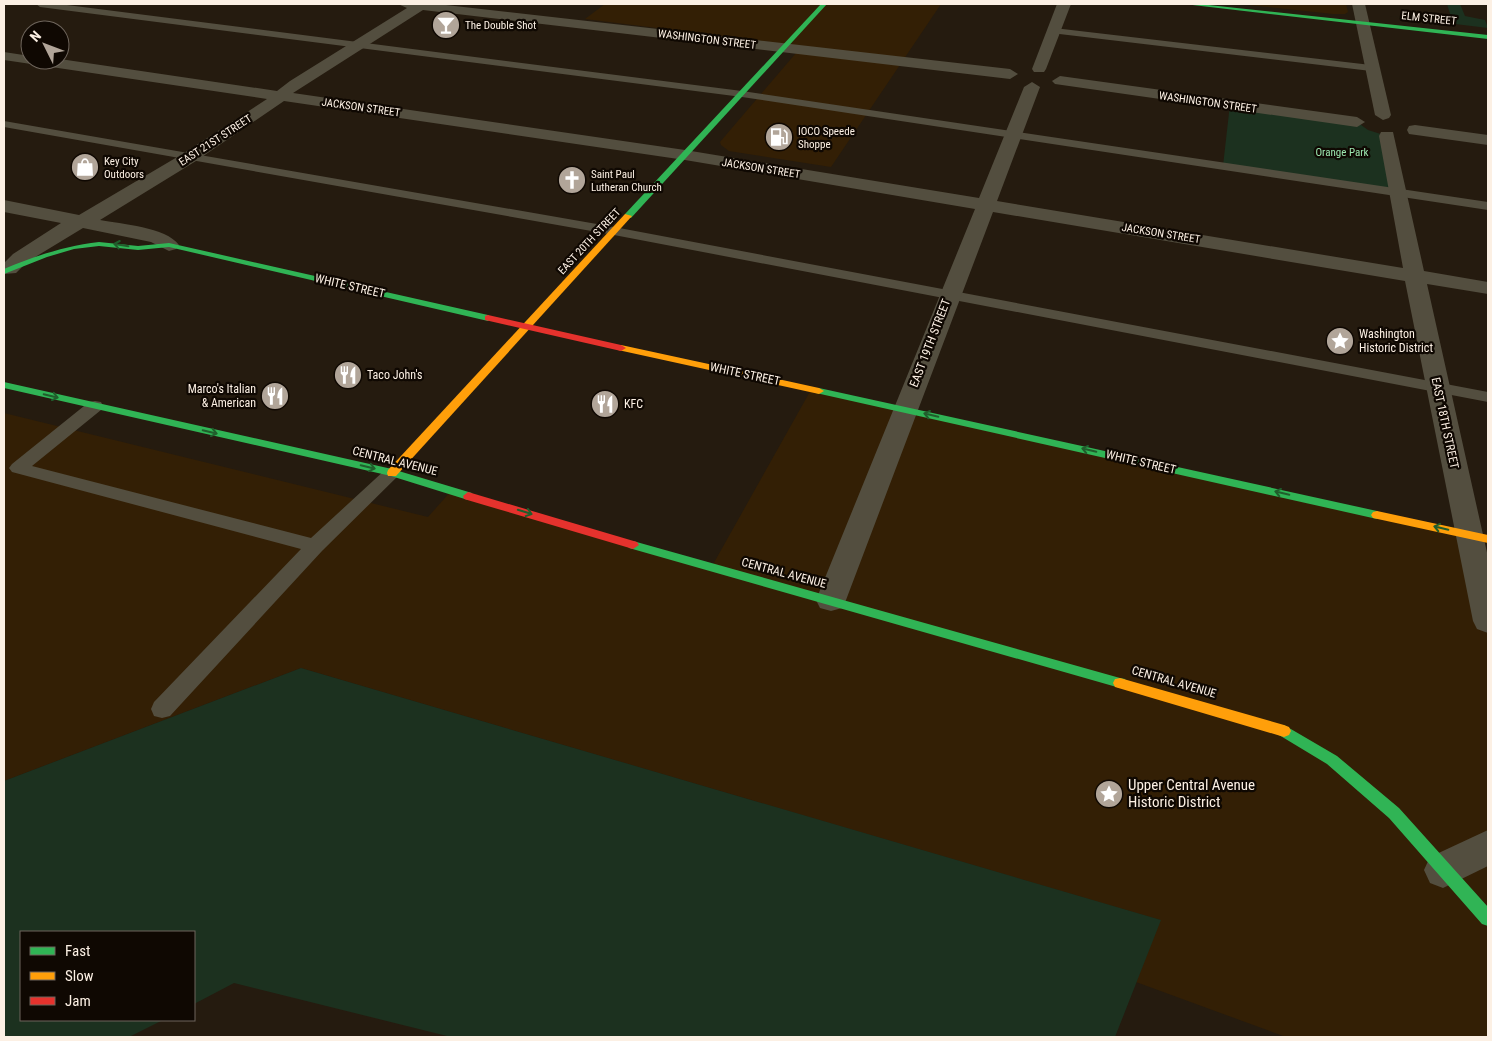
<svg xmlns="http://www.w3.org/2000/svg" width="1492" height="1041" viewBox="0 0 1492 1041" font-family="'Roboto Condensed',sans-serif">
<rect width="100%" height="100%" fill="#251b0f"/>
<g fill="#331f05">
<polygon points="605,4 941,4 831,167 729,151 721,145 720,142 802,46 585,19"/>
<polygon points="1239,4 1346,4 1348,12 1345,14 1333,14"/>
<polygon points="812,388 1469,535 1488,621 1488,1037 1286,1037 1136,982 1160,920 301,668 4,781 4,413 428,517 452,490 711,568"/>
</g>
<g fill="#1c311f">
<polygon points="1447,4 1460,4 1465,16 1485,20 1488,28 1389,16 1453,23"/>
<polygon points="1230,104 1357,122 1368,130 1387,136 1399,193 1223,166"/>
<polygon points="301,668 1161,920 1115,1037 451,1037 234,983 194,1004 194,932 21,932 21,1020 163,1020 129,1037 4,1037 4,781"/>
</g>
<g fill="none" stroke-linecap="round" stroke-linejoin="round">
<g fill="#534e3f" fill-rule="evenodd">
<polygon points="36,4 59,4 742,91 1488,202 1488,210 742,97 40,7"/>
<polygon points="1054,28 1371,65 1376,68 1371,71 1051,33 1051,29"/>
<polygon points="4,121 614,227 1488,392 1488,402 614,235 4,127"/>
<polygon points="95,401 101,402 103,406 101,410 32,466 311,538 386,469 392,467 398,469 401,473 322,551 170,716 162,718 154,716 151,709 154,702 301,549 12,472 9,468 12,464 89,402"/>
</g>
<g fill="#534e3f" fill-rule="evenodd">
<path d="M398,4H437L1010,69L1018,74L1010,79L423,10L293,93L685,150L979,198L1024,87L1032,82L1040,87L997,201L1403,268L1379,136L1381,132H1393L1424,271L1488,282V294L1427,284L1488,557V633L1477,629L1473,621L1405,281L993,212L846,600L842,608L831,611L820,608L816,600L975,209L685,160L284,101L196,161L100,220C121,224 166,227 179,245L176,249L169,251L151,242L83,228L27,262L16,273L4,274V263L13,254L61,223L4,212V200L79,215L184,153L267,99L4,60V52L30,56V60L60,59L277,91L290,81L407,8Z"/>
<polygon points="1057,4 1071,4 1046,69 1044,72 1034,72 1032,69"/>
<polygon points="1352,4 1365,4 1391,115 1389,118 1383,120 1375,115"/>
<polygon points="1060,76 1357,117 1365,122 1357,127 1055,84 1052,81"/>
<polygon points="1415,125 1488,135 1488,145 1409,134 1407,130 1409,126"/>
<polygon points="1488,830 1488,866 1443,888 1430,883 1424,870 1430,857"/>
</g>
<g fill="#30b455" fill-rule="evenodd">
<polygon points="821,4 827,4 631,218 625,218 625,214"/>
<polygon points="1184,4 1199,4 1488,35 1488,39"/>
<path d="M99,242L138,246L169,243L488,315L492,318L488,321L169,247L138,250L99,246L74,249L47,257L4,274V269C35,256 65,246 99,242Z"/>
<polygon points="4,382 392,469 472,493 473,496 468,500 391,476 4,388"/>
<polygon points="819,388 1377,511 1383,515 1377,519 816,393 814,391 816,389"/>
<polygon points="633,541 1120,678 1125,679 1127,683 1125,687 1120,688 629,548 627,545 629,542"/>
<polygon points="1284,725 1337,756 1399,808 1488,907 1488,926 1482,924 1389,818 1327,764 1279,735 1277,731 1279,727"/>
</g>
<g fill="#ff9f0a" fill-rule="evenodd">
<polygon points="625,214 632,216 396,476 388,476 387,473 388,470"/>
<polygon points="621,345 819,388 824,391 819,394 618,350 616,348"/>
<polygon points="1377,511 1488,535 1488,543 1373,518 1371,515 1373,512"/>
<polygon points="1120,678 1284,725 1289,727 1291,731 1289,735 1284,737 1115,687 1113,683 1115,679"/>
</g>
<g fill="#e5322d" fill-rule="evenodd">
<polygon points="488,315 621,345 626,348 621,351 485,320 485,316"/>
<polygon points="468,492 637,542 639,545 633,549 464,499 463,496"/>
</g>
</g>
<defs><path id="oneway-shaft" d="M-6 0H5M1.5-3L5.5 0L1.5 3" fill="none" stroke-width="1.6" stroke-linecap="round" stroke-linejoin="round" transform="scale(1.25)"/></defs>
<g stroke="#205e2c">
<use href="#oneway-shaft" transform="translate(121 245) rotate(-171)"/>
<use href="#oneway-shaft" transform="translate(51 396) rotate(13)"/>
<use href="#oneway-shaft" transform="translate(931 415) rotate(-167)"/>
<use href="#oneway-shaft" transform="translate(210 432) rotate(13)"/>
<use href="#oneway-shaft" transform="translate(1089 450) rotate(-167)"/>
<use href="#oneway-shaft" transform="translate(368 467) rotate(13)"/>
<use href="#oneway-shaft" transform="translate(1282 493) rotate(-167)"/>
<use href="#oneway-shaft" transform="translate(525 512) rotate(17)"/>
<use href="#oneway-shaft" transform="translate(1441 528) rotate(-167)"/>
</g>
<defs>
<symbol id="bar-disc" viewBox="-11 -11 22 22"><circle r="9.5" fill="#b1a599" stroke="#0f0802"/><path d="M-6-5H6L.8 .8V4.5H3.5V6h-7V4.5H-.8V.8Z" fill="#fff"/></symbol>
<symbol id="fuel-disc" viewBox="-11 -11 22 22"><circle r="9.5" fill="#b1a599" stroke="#0f0802"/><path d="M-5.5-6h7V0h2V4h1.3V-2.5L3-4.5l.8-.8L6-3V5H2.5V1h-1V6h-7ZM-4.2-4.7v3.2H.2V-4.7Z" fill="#fff"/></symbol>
<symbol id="shop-disc" viewBox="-11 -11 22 22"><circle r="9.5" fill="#b1a599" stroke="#0f0802"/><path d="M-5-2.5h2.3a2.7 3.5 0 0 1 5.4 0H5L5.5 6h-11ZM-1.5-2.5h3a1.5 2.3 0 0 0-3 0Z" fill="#fff"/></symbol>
<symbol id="church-disc" viewBox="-11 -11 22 22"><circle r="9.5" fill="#b1a599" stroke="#0f0802"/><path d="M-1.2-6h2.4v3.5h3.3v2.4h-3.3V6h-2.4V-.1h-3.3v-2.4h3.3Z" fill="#fff"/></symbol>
<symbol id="sight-disc" viewBox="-11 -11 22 22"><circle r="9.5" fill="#b1a599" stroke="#0f0802"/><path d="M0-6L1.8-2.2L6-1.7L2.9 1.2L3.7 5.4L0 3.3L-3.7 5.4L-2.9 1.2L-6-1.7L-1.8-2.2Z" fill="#fff"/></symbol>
<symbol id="restaurant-disc" viewBox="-11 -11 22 22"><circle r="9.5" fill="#b1a599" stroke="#0f0802"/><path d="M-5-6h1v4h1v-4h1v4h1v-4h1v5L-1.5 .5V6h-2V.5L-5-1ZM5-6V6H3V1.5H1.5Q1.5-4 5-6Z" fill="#fff"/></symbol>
</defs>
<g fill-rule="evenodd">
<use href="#bar-disc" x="430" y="9" width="32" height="32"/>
<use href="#fuel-disc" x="763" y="121" width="32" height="32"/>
<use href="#shop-disc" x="69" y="151" width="32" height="32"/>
<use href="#church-disc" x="556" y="164" width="32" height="32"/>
<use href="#sight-disc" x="1324" y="325" width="32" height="32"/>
<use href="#restaurant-disc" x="332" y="359" width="32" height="32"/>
<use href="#restaurant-disc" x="259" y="380" width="32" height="32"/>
<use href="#restaurant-disc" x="589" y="388" width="32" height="32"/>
<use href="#sight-disc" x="1093" y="778" width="32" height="32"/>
</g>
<g text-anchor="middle" stroke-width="4.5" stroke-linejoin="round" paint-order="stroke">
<g font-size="11" fill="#fcf0e4" stroke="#0f0802">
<text transform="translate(1429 18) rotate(6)" y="4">ELM STREET</text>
<text transform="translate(707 39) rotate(7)" y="4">WASHINGTON STREET</text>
<text transform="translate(1208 102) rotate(8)" y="4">WASHINGTON STREET</text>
<text transform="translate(361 107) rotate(8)" y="4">JACKSON STREET</text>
<text transform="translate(215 140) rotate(-33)" y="4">EAST 21ST STREET</text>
<text transform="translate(761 168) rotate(9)" y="4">JACKSON STREET</text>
<text transform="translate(1161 233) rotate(9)" y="4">JACKSON STREET</text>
<text transform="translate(589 241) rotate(-47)" y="4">EAST 20TH STREET</text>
</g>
<g font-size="11" fill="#fcf0e4" stroke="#0f0802" text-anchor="start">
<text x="465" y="29">The Double Shot</text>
<text x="798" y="135">IOCO Speede<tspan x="798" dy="13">Shoppe</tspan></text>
<text x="104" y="165">Key City<tspan x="104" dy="13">Outdoors</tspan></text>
<text x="591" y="178">Saint Paul<tspan x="591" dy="13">Lutheran Church</tspan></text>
</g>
<g font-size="11" fill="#9be5ae" stroke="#0f0802">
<text x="1342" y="156">Orange Park</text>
</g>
<g font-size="12" fill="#fcf0e4" stroke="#0f0802">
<text transform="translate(350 286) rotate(13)" y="4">WHITE STREET</text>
<text transform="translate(930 343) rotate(-69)" y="4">EAST 19TH STREET</text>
<text transform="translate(745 374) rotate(12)" y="4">WHITE STREET</text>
<text transform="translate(1445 423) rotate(78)" y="4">EAST 18TH STREET</text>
<text transform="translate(395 461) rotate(14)" y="4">CENTRAL AVENUE</text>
<text transform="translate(1141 462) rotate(13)" y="4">WHITE STREET</text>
<text transform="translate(784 573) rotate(15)" y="4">CENTRAL AVENUE</text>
<text transform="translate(1174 682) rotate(16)" y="4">CENTRAL AVENUE</text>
</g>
<g font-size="12" fill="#fcf0e4" stroke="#0f0802" text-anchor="start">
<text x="1359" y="338">Washington<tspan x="1359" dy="14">Historic District</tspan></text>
<text x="367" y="379">Taco John's</text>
<text x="256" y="393" text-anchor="end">Marco's Italian<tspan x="256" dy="14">&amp; American</tspan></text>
<text x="624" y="408">KFC</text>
</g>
<g font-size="15" fill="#fcf0e4" stroke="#0f0802" text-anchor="start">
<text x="1128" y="790">Upper Central Avenue<tspan x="1128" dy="17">Historic District</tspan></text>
</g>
</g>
<rect width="1492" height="1041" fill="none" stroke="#fcf0e4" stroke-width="10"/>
<rect x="20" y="931" width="175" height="90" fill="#0f0802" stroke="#6e655c"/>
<rect x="30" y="947" width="25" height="8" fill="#30b455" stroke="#6e655c"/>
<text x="65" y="956" font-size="15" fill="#fcf0e4">Fast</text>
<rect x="30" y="972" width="25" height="8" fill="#ff9f0a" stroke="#6e655c"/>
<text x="65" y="981" font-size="15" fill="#fcf0e4">Slow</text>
<rect x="30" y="997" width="25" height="8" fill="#e5322d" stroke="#6e655c"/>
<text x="65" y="1006" font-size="15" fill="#fcf0e4">Jam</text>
<g transform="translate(45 45) rotate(312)"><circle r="24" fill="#0f0802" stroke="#6e655c"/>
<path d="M0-4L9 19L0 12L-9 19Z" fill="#b1a599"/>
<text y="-8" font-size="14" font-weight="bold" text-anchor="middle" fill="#fcf0e4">N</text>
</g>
</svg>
